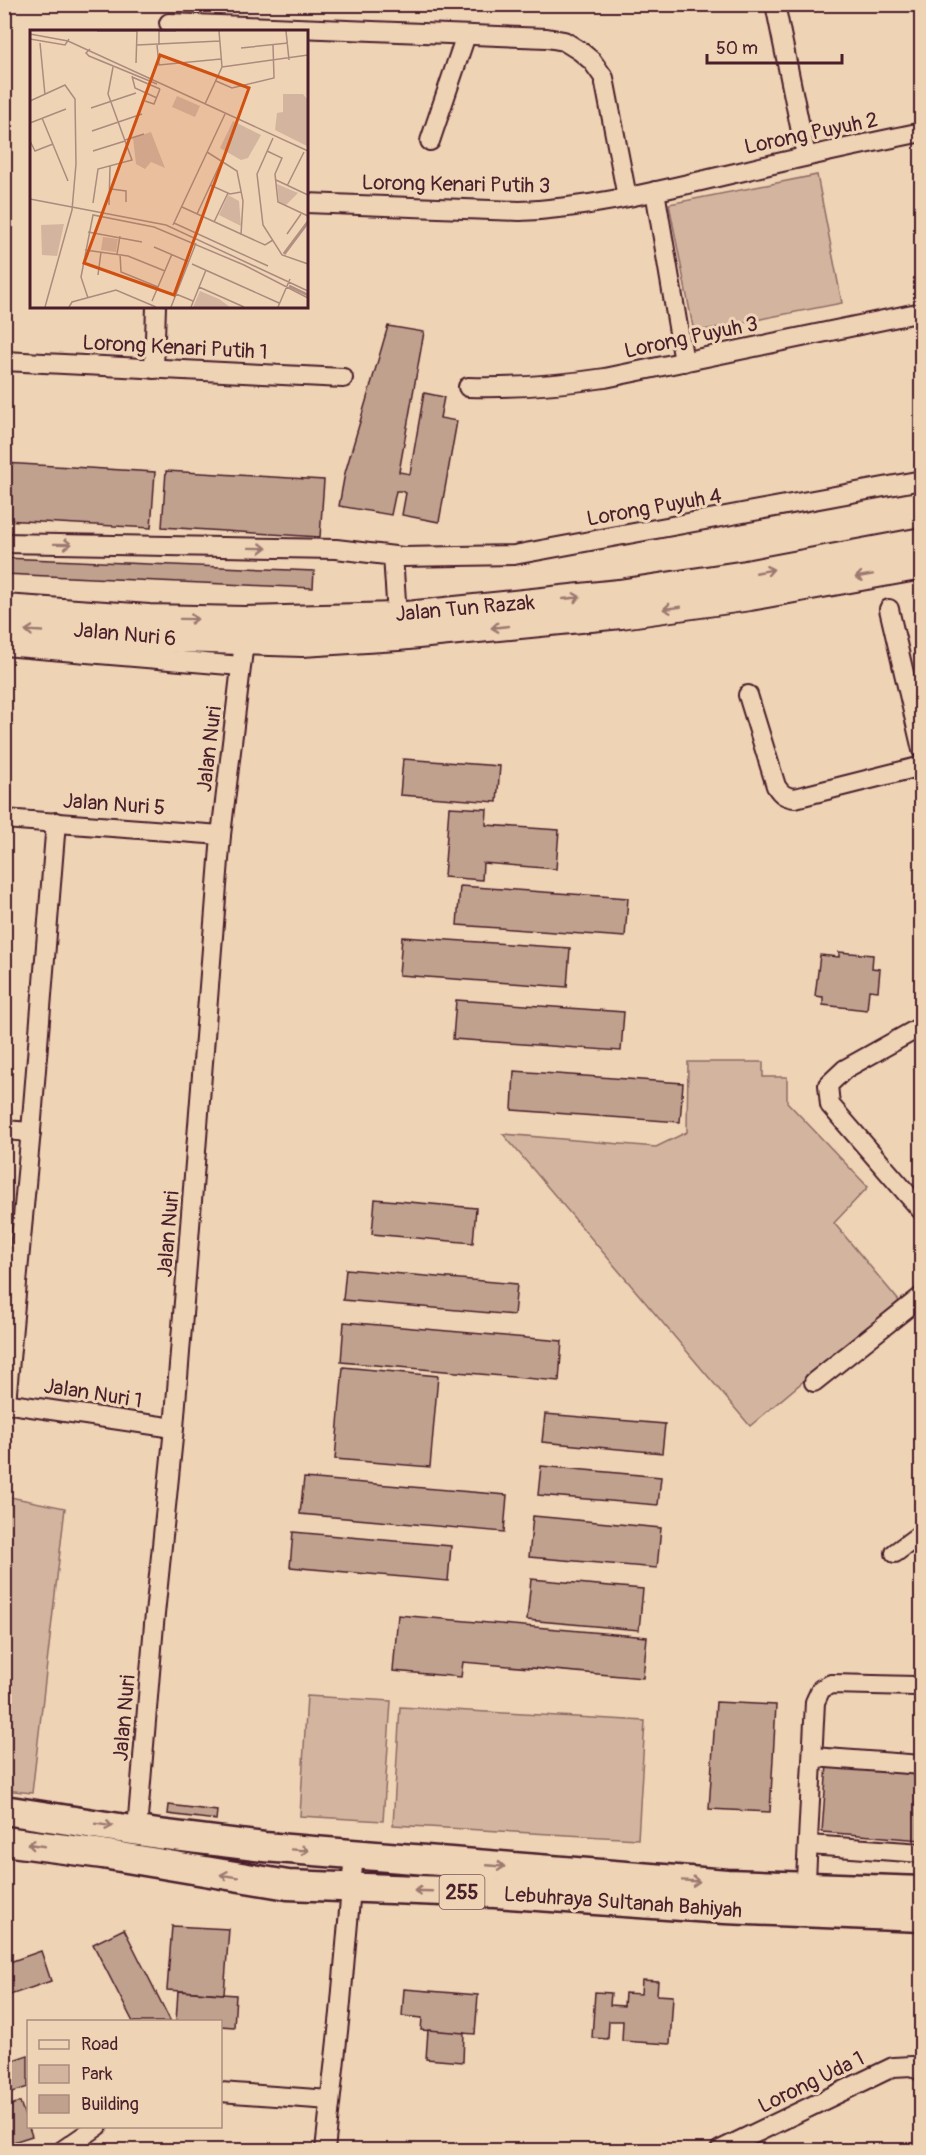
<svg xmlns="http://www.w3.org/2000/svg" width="926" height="2155" viewBox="0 0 926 2155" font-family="Pangolin,sans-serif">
<rect width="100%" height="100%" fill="#eed3b5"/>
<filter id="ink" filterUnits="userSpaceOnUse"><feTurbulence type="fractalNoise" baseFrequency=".0167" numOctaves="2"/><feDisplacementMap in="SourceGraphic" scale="12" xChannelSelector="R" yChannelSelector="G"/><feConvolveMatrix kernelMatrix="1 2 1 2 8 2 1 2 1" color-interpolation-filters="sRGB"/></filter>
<g filter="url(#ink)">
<g fill="#d3b59f" stroke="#8e6a65" stroke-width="1.5">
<polygon points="817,175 842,303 694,332 669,204"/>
<polygon points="688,1062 763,1062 763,1077 787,1077 787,1102 868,1187 834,1223 899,1301 750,1426 503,1134 656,1147 687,1132"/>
<polygon points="5,1496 65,1508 32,1793 5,1790"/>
<polygon points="307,1696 391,1701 383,1821 300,1816"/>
<polygon points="400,1707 645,1721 638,1839 393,1825"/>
</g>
<g fill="#c0a18e" stroke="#4a1f2b" stroke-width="1.5">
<polygon points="388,326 424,332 399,472 410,474 424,393 444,397 440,418 457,421 439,522 402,515 406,493 401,491 396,491 391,515 339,506 345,473"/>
<polygon points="4,463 155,472 151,528 4,520"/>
<polygon points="166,471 324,480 320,537 162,527"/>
<polygon points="4,558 314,571 313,588 4,574"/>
<polygon points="403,759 500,766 497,802 400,795"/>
<polygon points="449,807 487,809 486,825 559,830 556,869 483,863 482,880 444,877"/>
<polygon points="460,886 628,898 625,937 457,925"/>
<polygon points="402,937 570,948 567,987 399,975"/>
<polygon points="839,952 873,955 872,968 880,969 878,991 869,990 867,1010 823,1005 823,997 815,996 820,955 839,957"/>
<polygon points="456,1000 624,1012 621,1051 453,1039"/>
<polygon points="514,1071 683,1083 680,1122 512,1110"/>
<polygon points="375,1199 476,1208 473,1243 372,1234"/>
<polygon points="346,1269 517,1284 514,1315 343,1300"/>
<polygon points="344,1322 562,1341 559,1381 341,1362"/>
<polygon points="343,1367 438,1376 430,1467 335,1459"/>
<polygon points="545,1414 665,1424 662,1453 542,1442"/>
<polygon points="541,1466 661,1477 658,1505 538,1495"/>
<polygon points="304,1478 507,1495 504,1532 300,1514"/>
<polygon points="533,1516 661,1528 657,1568 529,1557"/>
<polygon points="293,1532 451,1546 448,1581 290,1567"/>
<polygon points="531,1579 643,1589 639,1630 527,1620"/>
<polygon points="398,1615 647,1637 643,1678 463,1662 461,1677 393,1671"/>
<polygon points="716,1702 776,1705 770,1812 709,1809"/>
<polygon points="827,1764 922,1772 922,1840 822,1832"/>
<polygon points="169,1805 217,1811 216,1820 168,1814"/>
<polygon points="172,1926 229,1929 224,1994 167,1990"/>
<polygon points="124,1929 171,2022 133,2022 93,1944"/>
<polygon points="41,1951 51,1981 4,1997 4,1964"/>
<polygon points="642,1980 658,1981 657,1995 673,1996 670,2044 622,2041 623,2021 609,2021 608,2039 592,2038 595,1992 611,1993 610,2005 624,2006 625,1993 641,1994"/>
<polygon points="404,1989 478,1995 475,2034 421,2030 422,2018 402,2016"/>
<polygon points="178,1991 236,1995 234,2027 220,2026 220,2022 176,2022"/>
<polygon points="428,2030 464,2033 463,2062 426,2059"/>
<polygon points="28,2055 28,2087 4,2095 4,2063"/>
<polygon points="20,2102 32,2136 4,2145 4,2107"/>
</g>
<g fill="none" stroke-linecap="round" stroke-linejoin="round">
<defs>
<g id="minor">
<polyline points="775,4 806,156"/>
<polyline points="169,23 547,38 564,41 580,51 592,61 604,78 627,197"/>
<polyline points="430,141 466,35"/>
<polyline points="655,191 684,362"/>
<path d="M306,203L520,211C597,208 673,187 748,170C806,156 864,144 922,132"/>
<polyline points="4,361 343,378"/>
<polyline points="154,369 156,306"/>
<path d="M468,387C514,388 559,385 605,378L922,312"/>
<polyline points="4,543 336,549 403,557 514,555 922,480"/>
<polyline points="393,556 397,616"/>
<polyline points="889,609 922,750"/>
<polyline points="4,646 241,666"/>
<path d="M748,695L776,786C781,794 785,797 795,798L922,766"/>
<polyline points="4,819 221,835"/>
<polyline points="922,1026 845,1069 828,1085 830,1105 922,1211"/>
<polyline points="4,1130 31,1132"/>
<polyline points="814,1382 922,1296"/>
<polyline points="4,1403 174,1428"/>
<polyline points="6,1403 32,1119 56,822"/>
<polyline points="895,1553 922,1533"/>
<polyline points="813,1757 922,1765"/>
<polyline points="137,1830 154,1624 174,1428 221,835 244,642"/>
<polyline points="809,1845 922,1853"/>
<polyline points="806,1879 815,1702 821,1689 831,1684 915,1686"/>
<polyline points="220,2092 330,2100"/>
<polyline points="63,2150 98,2126"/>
<polyline points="325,2150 340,2013 354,1854"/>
<polyline points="720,2150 893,2067 912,2066 922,2072"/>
</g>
<g id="secondary">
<polyline points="4,608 149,618 244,620 397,616 619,593 746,574 922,541"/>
<polyline points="4,629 148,638 302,643 398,637 621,615 750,597 922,566"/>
</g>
<g id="primary">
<polyline points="4,1810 158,1834 264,1847 727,1884 922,1891"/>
<polyline points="4,1841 103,1854 288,1885 495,1893 725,1909 922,1917"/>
</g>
</defs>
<use href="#minor" stroke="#4a1f2b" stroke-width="22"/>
<use href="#secondary" stroke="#4a1f2b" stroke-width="30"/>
<use href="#primary" stroke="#4a1f2b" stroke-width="33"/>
<use href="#minor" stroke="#eed3b5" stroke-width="18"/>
<use href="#secondary" stroke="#eed3b5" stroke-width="26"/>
<use href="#primary" stroke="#eed3b5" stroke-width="28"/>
</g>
<defs><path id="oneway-shaft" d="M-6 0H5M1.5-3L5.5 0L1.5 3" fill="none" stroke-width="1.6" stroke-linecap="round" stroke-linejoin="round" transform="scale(1.5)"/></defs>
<g stroke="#9c7970">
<use href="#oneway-shaft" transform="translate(63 544) rotate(1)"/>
<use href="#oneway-shaft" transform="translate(258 548) rotate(1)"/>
<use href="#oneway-shaft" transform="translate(765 571) rotate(-11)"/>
<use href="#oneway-shaft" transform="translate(864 576) rotate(170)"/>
<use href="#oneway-shaft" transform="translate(572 598) rotate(-6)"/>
<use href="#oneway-shaft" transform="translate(672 608) rotate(172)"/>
<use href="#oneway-shaft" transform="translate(189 619) rotate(1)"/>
<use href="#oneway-shaft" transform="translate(500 627) rotate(174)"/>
<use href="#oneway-shaft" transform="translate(34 631) rotate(-177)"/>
<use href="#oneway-shaft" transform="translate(104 1825) rotate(9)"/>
<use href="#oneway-shaft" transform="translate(36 1845) rotate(-172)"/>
<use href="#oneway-shaft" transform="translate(300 1850) rotate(4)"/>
<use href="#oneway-shaft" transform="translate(496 1866) rotate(5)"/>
<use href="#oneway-shaft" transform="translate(229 1876) rotate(-171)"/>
<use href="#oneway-shaft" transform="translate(691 1881) rotate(4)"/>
<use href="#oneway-shaft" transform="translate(423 1891) rotate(-178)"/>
</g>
</g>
<g text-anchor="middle" stroke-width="6" stroke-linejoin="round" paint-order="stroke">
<rect fill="#eed3b5" stroke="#7b5554" stroke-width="1.5" x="439.5" y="1875" width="45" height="34" rx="4.5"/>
<g font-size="20" font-weight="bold" fill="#4a1f2b">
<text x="462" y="1899">255</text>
</g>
<g font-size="21" fill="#4a1f2b" stroke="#eed3b5">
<text transform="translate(811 133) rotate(-12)" y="7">Lorong Puyuh 2</text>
<text transform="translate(456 184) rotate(1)" y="7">Lorong Kenari Putih 3</text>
<text transform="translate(691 337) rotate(-12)" y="7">Lorong Puyuh 3</text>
<text transform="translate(175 347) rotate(3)" y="7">Lorong Kenari Putih 1</text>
<text transform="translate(654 507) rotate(-10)" y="7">Lorong Puyuh 4</text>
<text transform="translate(465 608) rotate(-5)" y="7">Jalan Tun Razak</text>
<text transform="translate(125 634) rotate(5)" y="7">Jalan Nuri 6</text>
<text transform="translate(209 749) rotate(-83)" y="7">Jalan Nuri</text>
<text transform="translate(114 804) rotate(4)" y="7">Jalan Nuri 5</text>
<text transform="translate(168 1234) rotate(-85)" y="7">Jalan Nuri</text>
<text transform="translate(93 1393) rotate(9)" y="7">Jalan Nuri 1</text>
<text transform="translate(124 1718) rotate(-85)" y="7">Jalan Nuri</text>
<text transform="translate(623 1902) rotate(4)" y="7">Lebuhraya Sultanah Bahiyah</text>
<text transform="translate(811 2082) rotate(-26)" y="7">Lorong Uda 1</text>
</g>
</g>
<g transform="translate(30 30)">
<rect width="278" height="278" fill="#eed3b5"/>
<path d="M253,64H273L277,69V116L245,100L247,83L253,82ZM147,66L170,76L165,87L142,77ZM203,91L231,105L218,128L211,130L190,118ZM121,102L135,138L121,132L115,139L106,134L103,108ZM247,154L268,163L256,175L249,172ZM198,165L209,171L211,196L189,185ZM34,194L27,226L12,225L11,195ZM73,207L88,209L86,222L71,220ZM170,261L189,269L200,277H163Z" fill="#d3b59f"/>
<path fill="none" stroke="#b08e81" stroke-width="3" d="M254,224L278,192M259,256L278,265"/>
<path fill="none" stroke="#ac8b7e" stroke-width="1.5" d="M67,1H107M256,1L259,30M0,4L38,11L278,121M0,9L35,15L39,9M10,13L15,65M107,15L190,11M127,15L129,35L191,29M129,15V1H146M211,18L258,13M60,19L56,23L59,26L127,54M106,33L107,1M192,37L278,25M102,46L105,58L127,68M102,47L130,59M186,51L202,58L244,48L243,15M0,71L35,55L45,69L46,134L42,180L15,277M115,71L124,74L130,59M175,74L192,37L189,1M61,78L106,63M12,88L38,151M0,93L36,79M62,101L112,84M243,108L227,144L233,195L252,225L278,234M95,110L114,104M0,111L5,121L23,114M63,121L95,111M237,121L252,128L245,144L248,172L278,186M177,122L207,141L213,171L211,205M246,150L278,165M180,155L200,164L211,162M257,156L274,122M81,159L96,161V172M0,169L136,195L278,261M63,173L68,139L102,130L78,64L83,37M79,175L80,136M152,177L235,215L243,210M167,184L192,130M184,192L198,163M144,193L238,236M143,195L195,84M58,202L112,212M257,204L271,184M124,217L159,232M55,220L98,226L135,241M87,224L90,206M90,224L91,242L128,257M162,234L249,273M68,245L71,222M169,257L214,277M146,264L163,271M58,268L51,247L63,185L124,197L214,235L278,268M122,271L142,224M39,277L42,272L86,260L126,277M141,277L166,213M161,277L176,240M248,277L260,249"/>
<path fill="#d05011" fill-opacity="0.15" stroke="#d05011" stroke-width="3" d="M130,25L219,58L144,265L54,233Z"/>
<rect width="278" height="278" fill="none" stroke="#4a1f2b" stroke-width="3"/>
</g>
<rect width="926" height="2155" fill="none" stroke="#eed3b5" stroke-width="24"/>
<rect x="12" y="12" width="902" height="2131" fill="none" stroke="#4a1f2b" stroke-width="2" filter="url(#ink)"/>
<rect x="27" y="2020" width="195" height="108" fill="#eed3b5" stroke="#ac8b7e" stroke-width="1.5"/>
<rect x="39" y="2040" width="30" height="9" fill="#eed3b5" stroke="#ac8b7e" stroke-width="1.5"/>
<text x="81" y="2050" font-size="18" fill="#4a1f2b">Road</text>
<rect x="39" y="2065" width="30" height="18" fill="#d3b59f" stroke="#ac8b7e" stroke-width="1.5"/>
<text x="81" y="2080" font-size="18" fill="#4a1f2b">Park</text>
<rect x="39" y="2095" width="30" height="18" fill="#c0a18e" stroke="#ac8b7e" stroke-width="1.5"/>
<text x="81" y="2110" font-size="18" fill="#4a1f2b">Building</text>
<path d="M707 54v9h135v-9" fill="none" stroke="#4a1f2b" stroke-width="3"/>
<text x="716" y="54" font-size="18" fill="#4a1f2b" stroke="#eed3b5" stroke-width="4.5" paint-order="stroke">50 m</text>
</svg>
